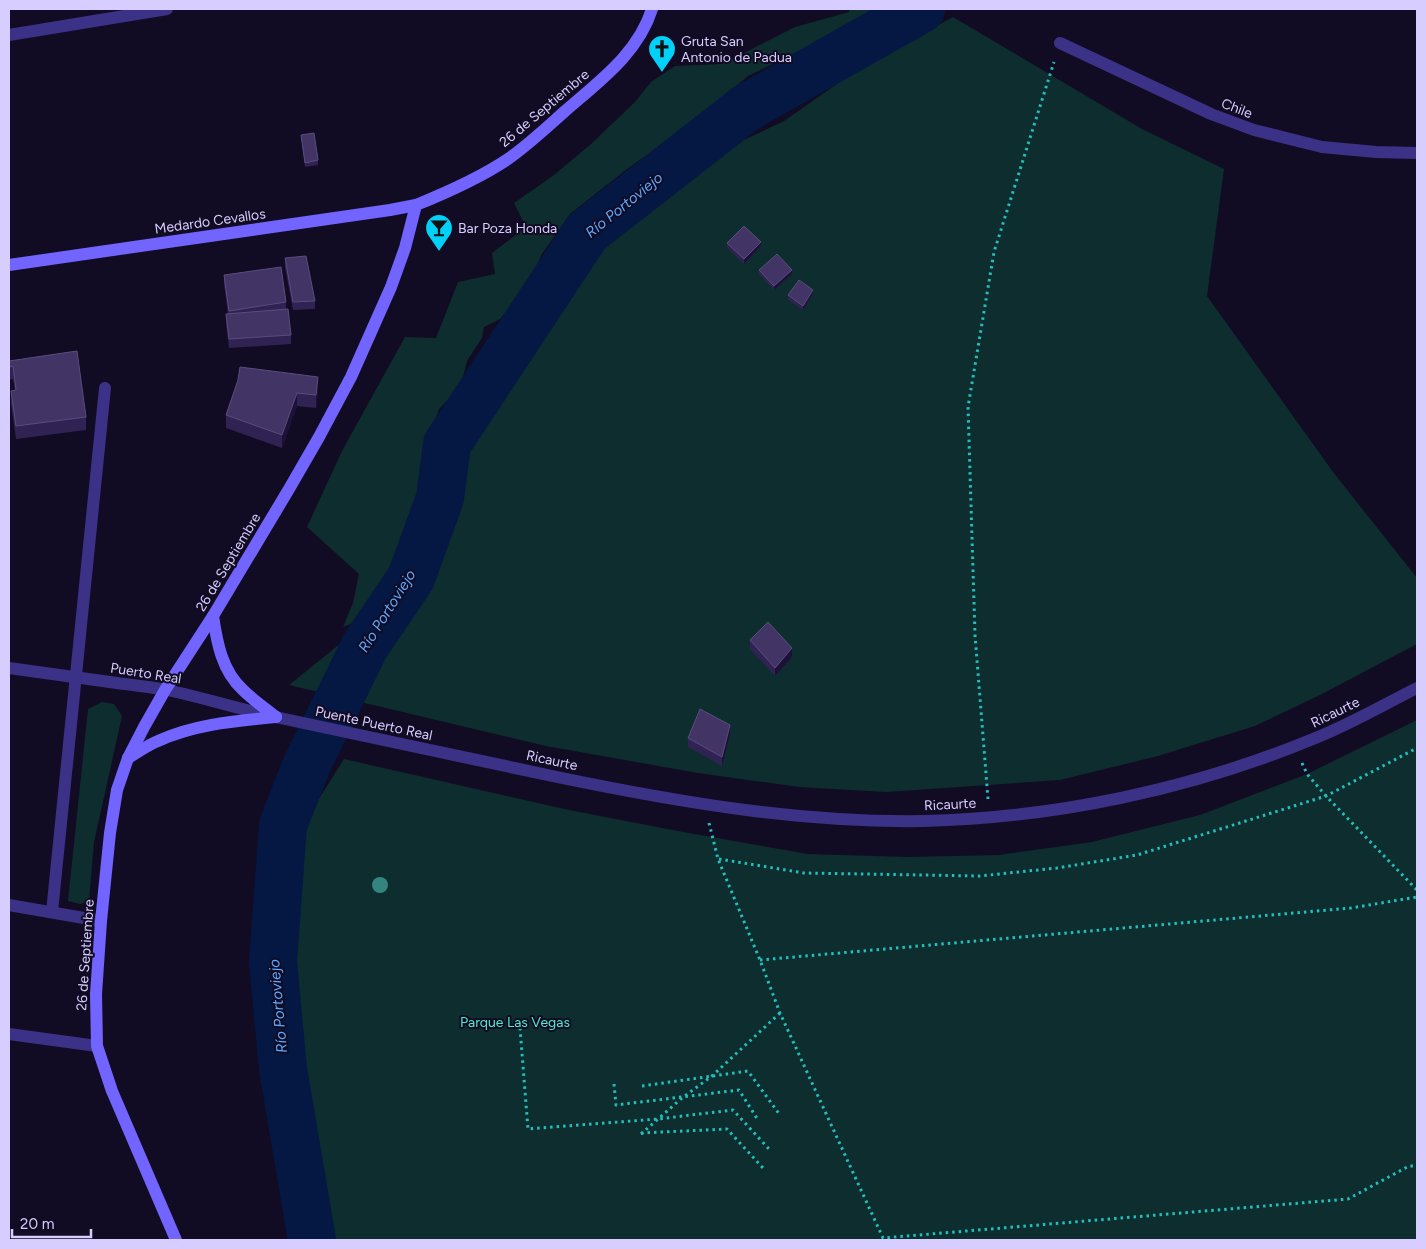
<svg xmlns="http://www.w3.org/2000/svg" width="1426" height="1249" viewBox="0 0 1426 1249" font-family="Figtree,sans-serif">
<rect width="100%" height="100%" fill="#110c23"/>
<g fill="#0e2d2e">
<polygon points="850,9 888,9 748,76 693,122 627,169 570,214 542,254 527,287 500,319 484,327 482,338 467,361 461,386 439,409 425,453 426,508 396,574 373,615 343,627 353,603 359,574 307,527 342,451 405,337 436,338 458,282 495,274 492,253 526,227 514,203 554,175 591,144 635,102 651,82 675,66 722,64 795,27 849,12"/>
<polygon points="953,17 1142,129 1224,169 1207,296 1333,472 1417,578 1417,644 1320,695 1255,726 1158,756 1060,780 886,792 799,787 698,773 546,746 289,685 429,572 467,458 509,377 601,241 687,167 784,121 854,72"/>
<polygon points="102,702 114,704 122,716 94,842 89,901 80,904 68,901 88,709"/>
<polygon points="1417,720 1417,1240 329,1240 320,1192 298,1041 294,912 308,816 344,759 569,810 683,832 808,854 907,857 999,855 1092,842 1200,815 1307,774"/>
</g>
<g fill="none" stroke-linecap="round" stroke-linejoin="round">
<polyline stroke="#051843" stroke-width="48" points="312,1240 283,1069 273,962 283,825 307,764 365,646 411,578 440,498 447,444 587,232 746,108 921,9"/>
<g stroke="#23bebe" stroke-width="3" stroke-dasharray="2.5 4" stroke-linecap="butt">
<polyline points="1302,763 1307,774 1326,796 1417,890"/>
<polyline points="988,799 975,635 968,407 994,252 1054,62"/>
<polyline points="709,823 718,859 760,960 780,1013 883,1238 1348,1199 1409,1166 1417,1166"/>
<polyline points="719,859 804,873 980,876 1057,868 1137,855 1326,796 1417,748"/>
<polyline points="760,960 1351,908 1417,897"/>
<polyline points="520,1028 528,1129 658,1119 733,1110 769,1149"/>
<polyline points="614,1084 616,1105 739,1090 758,1120"/>
<polyline points="642,1086 748,1071 780,1115"/>
<polyline points="641,1133 727,1129 763,1168"/>
<polyline points="641,1134 682,1098 712,1076 780,1013"/>
</g>
<g stroke="#3b3287" stroke-width="12">
<polyline points="9,35 167,9"/>
<polyline points="1060,43 1211,114 1254,130 1322,147 1376,152 1417,153"/>
<path d="M9,668C45,673 81,678 117,683C133,685 151,687 167,690C205,698 242,710 280,718C372,738 465,757 557,777C678,802 800,823 924,821C1055,818 1192,789 1313,739C1349,725 1383,705 1417,688"/>
<polyline points="9,905 101,921"/>
<polyline points="52,912 105,388"/>
<polyline points="9,1034 97,1046"/>
</g>
<g stroke="#7265ff" stroke-width="12">
<polyline points="9,265 390,210 416,205"/>
<path d="M213,616C217,643 222,671 243,690C253,700 265,708 276,717"/>
<path d="M128,758C138,752 148,745 158,741C195,724 236,721 276,717"/>
<path d="M176,1240L112,1091L97,1046L96,994L101,921L110,833L117,790L128,758L144,727L165,690L213,616L289,489L319,437L351,377L391,287L405,248L416,205C448,192 480,178 508,159C528,145 546,128 564,112C598,82 638,54 652,9"/>
</g>
</g>
<circle fill="#338680" cx="380" cy="885" r="8"/>
<g fill="#302353">
<polygon points="301,135 318,160 318,165 305,167"/>
<polygon points="727,243 761,246 744,264 727,248"/>
<polygon points="285,258 315,301 315,309 293,310 285,267"/>
<polygon points="759,270 792,274 774,290 759,274"/>
<polygon points="224,275 286,302 286,309 291,335 291,344 229,348 226,323 226,314 228,314 224,284"/>
<polygon points="813,294 803,310 788,300 788,295"/>
<polygon points="9,361 86,417 86,430 16,439 11,404 11,391 15,390 13,379 9,380"/>
<polygon points="238,380 318,390 316,408 297,406 282,448 226,428 226,415"/>
<polygon points="750,640 792,657 775,676 750,649"/>
<polygon points="730,734 722,766 688,747 688,738"/>
</g>
<g fill="#1c1238">
<polygon points="761,242 761,246 744,264 744,259"/>
<polygon points="792,270 792,274 774,290 774,286"/>
<polygon points="813,290 813,294 803,310 803,306"/>
<polygon points="318,377 318,390 316,408 316,395"/>
<polygon points="297,393 297,406 282,448 282,435"/>
<polygon points="792,648 792,657 775,676 775,668"/>
<polygon points="730,725 730,734 722,766 722,757"/>
</g>
<g fill="#423565" stroke="#594d7e">
<polygon points="314,133 318,160 305,163 301,135"/>
<polygon points="744,226 761,242 744,259 727,243"/>
<polygon points="777,254 792,270 774,286 759,270"/>
<polygon points="306,256 315,301 293,302 285,258"/>
<polygon points="281,267 286,302 229,311 224,275"/>
<polygon points="799,280 813,290 803,306 788,295"/>
<polygon points="288,309 291,335 229,339 226,314"/>
<polygon points="77,351 86,417 16,426 11,391 16,390 13,366 9,367 9,361"/>
<polygon points="240,367 318,377 316,395 297,393 282,435 226,415 238,380"/>
<polygon points="768,622 792,648 775,668 750,640"/>
<polygon points="700,709 730,725 722,757 688,738"/>
</g>
<defs>
<symbol id="church-pin" viewBox="-11 -11 22 30"><path d="M0 17L-7.5 6A9.5 9.5 0 1 1 7.5 6Z" fill="#00d1f9" stroke="#110c23"/><path d="M-1.2-6h2.4v3.5h3.3v2.4h-3.3V6h-2.4V-.1h-3.3v-2.4h3.3Z" fill="#111"/></symbol>
<symbol id="bar-pin" viewBox="-11 -11 22 30"><path d="M0 17L-7.5 6A9.5 9.5 0 1 1 7.5 6Z" fill="#00d1f9" stroke="#110c23"/><path d="M-6-5H6L.8 .8V4.5H3.5V6h-7V4.5H-.8V.8Z" fill="#111"/></symbol>
</defs>
<g fill-rule="evenodd">
<use href="#church-pin" x="646" y="33" width="32" height="43"/>
<use href="#bar-pin" x="423" y="212" width="32" height="43"/>
</g>
<g text-anchor="middle" stroke-width="4" stroke-linejoin="round" paint-order="stroke">
<g font-size="14" fill="#d7ceff" stroke="#110c23" text-anchor="start">
<text x="681" y="46">Gruta San<tspan x="681" dy="16">Antonio de Padua</tspan></text>
<text x="458" y="233">Bar Poza Honda</text>
</g>
<g font-size="14" fill="#d7ceff" stroke="#110c23">
<text transform="translate(544 108) rotate(-40)" y="5">26 de Septiembre</text>
<text transform="translate(1237 108) rotate(21)" y="5">Chile</text>
<text transform="translate(210 221) rotate(-8)" y="5">Medardo Cevallos</text>
<text transform="translate(228 562) rotate(-59)" y="5">26 de Septiembre</text>
<text transform="translate(146 673) rotate(9)" y="5">Puerto Real</text>
<text transform="translate(1335 712) rotate(-26)" y="5">Ricaurte</text>
<text transform="translate(374 723) rotate(12)" y="5">Puente Puerto Real</text>
<text transform="translate(552 760) rotate(12)" y="5">Ricaurte</text>
<text transform="translate(950 804) rotate(-3)" y="5">Ricaurte</text>
<text transform="translate(85 955) rotate(-86)" y="5">26 de Septiembre</text>
</g>
<g font-size="14" fill="#4feacd" stroke="#110c23">
<text x="515" y="1027">Parque Las Vegas</text>
</g>
<g font-size="15" font-style="italic" fill="#5ca9ff" stroke="#110c23">
<text transform="translate(624 205) rotate(-39)" y="5">Río Portoviejo</text>
<text transform="translate(387 611) rotate(-58)" y="5">Río Portoviejo</text>
<text transform="translate(278 1006) rotate(-95)" y="5">Río Portoviejo</text>
</g>
</g>
<rect width="1426" height="1249" fill="none" stroke="#d7ceff" stroke-width="20"/>
<path d="M12 1229v8h79v-8" fill="none" stroke="#d7ceff" stroke-width="2.5"/>
<text x="20" y="1229" font-size="15" fill="#d7ceff" stroke="#110c23" stroke-width="4" paint-order="stroke">20 m</text>
</svg>
